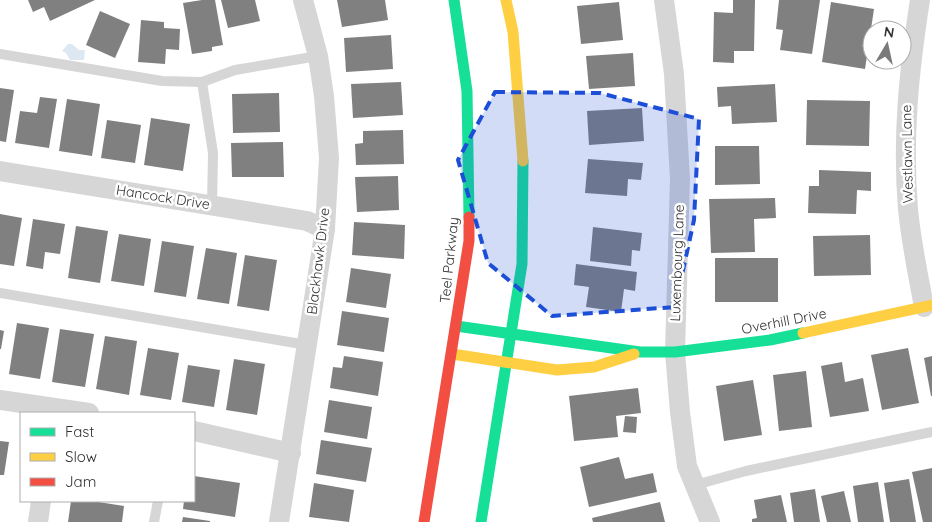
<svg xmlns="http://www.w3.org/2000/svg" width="932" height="522" viewBox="0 0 932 522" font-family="Quicksand,sans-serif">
<rect width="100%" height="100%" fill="#fff"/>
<polygon fill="#dde8f3" points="68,44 72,44 79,50 85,50 84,60 70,60 66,53 62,51"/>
<g fill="#808080">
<polygon points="28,0 95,0 50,21 44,7 33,12"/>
<polygon points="202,0 215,0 223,45 212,47 212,51 192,54 183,3"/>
<polygon points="221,0 255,0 260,21 228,28"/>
<polygon points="337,0 385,0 388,20 342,27"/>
<polygon points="733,0 755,0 754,51 734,51 734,63 713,62 714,12 733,13"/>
<polygon points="779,0 820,0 812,54 780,50 783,30 776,29"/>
<polygon points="619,2 623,40 581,44 577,6"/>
<polygon points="831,2 874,9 865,69 822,62"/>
<polygon points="100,11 130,24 115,58 86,45"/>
<polygon points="141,20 164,22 164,28 180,29 179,50 166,49 165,64 138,62"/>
<polygon points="391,35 393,69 346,72 344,38"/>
<polygon points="633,53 635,86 589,89 586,56"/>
<polygon points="401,82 403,115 353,118 351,84"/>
<polygon points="775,84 777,122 732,124 731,106 718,107 717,87"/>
<polygon points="0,88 14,90 6,142 0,141"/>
<polygon points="279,93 280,132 233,133 232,94"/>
<polygon points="40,97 57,99 49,148 15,143 20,111 37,113"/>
<polygon points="67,99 100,104 92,156 59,151"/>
<polygon points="807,100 870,101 869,146 806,145"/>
<polygon points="642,108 644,141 589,145 587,111"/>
<polygon points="151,118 190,124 183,171 144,165"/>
<polygon points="107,120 141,125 135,163 101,158"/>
<polygon points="403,130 404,164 356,165 355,144 363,143 363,131"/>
<polygon points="283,142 284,177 232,177 231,143"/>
<polygon points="715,146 759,146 760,184 715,185"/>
<polygon points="588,159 643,163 641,180 628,179 627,196 585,193"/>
<polygon points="819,170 871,172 871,191 857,190 856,214 808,213 809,186 819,186"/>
<polygon points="398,176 399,210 357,212 355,177"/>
<polygon points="775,198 776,218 754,219 755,252 711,253 709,199"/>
<polygon points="0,214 22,218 14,266 0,264"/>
<polygon points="33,219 65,224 60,254 45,252 43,269 26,266"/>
<polygon points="354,222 405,225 404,259 352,255"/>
<polygon points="76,226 108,231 100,283 68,278"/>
<polygon points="593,227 642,233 640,251 632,250 631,266 590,261"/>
<polygon points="119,234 151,239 144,286 111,281"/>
<polygon points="870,235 871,275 814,276 813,236"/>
<polygon points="162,241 194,246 186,297 154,292"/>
<polygon points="206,248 237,253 229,304 197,299"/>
<polygon points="245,255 277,260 269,311 237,306"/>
<rect x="715" y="258" width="63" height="44"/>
<polygon points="576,264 637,272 635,291 624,289 621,312 586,307 589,287 574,285"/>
<polygon points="351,268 391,274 386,308 346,302"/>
<polygon points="342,311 389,318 384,352 337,345"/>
<polygon points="17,323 49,328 40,379 9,374"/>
<polygon points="60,329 94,334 85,387 52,382"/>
<polygon points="0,330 4,331 1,349 0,349"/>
<polygon points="105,336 137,341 129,395 96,389"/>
<polygon points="148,348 179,353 171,400 140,395"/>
<polygon points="908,348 919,403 882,410 871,355"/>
<polygon points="344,356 383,362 378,396 330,388 333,367 342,368"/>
<polygon points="932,356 932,396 931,396 924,358"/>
<polygon points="234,359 265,364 257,415 226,410"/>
<polygon points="842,362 845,382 863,378 869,411 830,417 821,366"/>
<polygon points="188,365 220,370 214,407 182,402"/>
<polygon points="806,371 812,427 779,431 773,375"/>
<polygon points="753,380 762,435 724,441 716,386"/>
<polygon points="638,388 641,413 616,416 618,437 574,441 569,396"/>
<polygon points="329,400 372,407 367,439 324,432"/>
<polygon points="625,416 637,417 636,433 623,432"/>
<polygon points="321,440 372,448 366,482 316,474"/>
<polygon points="0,441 9,442 4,475 0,475"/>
<polygon points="619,457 625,479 653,473 657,492 589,507 580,467"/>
<polygon points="932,468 932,522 923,522 912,472"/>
<polygon points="194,476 240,483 235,517 183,509 184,501 194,501"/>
<polygon points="909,479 916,522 890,522 884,483"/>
<polygon points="878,482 884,522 858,522 853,486"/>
<polygon points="314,483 354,490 349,522 309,517"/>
<polygon points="815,489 820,522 794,522 790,493"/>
<polygon points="844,491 851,522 827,522 821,496"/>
<polygon points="781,495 787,522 752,522 752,519 757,518 754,500"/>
<polygon points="71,501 92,501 124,506 122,522 68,522"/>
<polygon points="660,502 665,522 593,522 592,518"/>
<polygon points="183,517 210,521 210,522 182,522"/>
</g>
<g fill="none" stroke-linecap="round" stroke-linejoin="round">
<g stroke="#d6d6d6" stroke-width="10">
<polyline points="0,54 162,81 202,82 235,70 318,56"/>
<polyline points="202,82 213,153 212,206"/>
<polyline points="0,293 307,345"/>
<polyline points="695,485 746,471 932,432"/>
<polyline points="154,522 158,501"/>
</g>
<g stroke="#d6d6d6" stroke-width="20">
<polyline points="664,0 674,74 680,179 675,352 680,412 687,466 710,522"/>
<path d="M920,0C909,70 902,138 908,209C911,242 918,274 924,307"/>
<polyline points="0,171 307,221 325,229"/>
<polyline points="0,400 89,413"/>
<polyline points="194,431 291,453"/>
<polyline points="38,522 41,501"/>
<polyline points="279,522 325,229 329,158 324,96 318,56 303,0"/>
</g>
<g stroke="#16e098" stroke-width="11">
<polyline points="454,0 467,91 469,217"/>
<polyline points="456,326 640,352 675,352 770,340 803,333"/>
<polyline points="481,522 522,264 523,161"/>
</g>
<g stroke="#ffcf43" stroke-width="11">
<polyline points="506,0 513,32 523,161"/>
<polyline points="803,333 932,305"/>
<polyline points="452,354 557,370 594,367 634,354"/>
</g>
<polyline stroke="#f24e42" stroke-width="11" points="424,522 469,241 469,217"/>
</g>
<path fill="#1d4ed8" fill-opacity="0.2" stroke="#1d4ed8" stroke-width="4" stroke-dasharray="10 6" stroke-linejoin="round" d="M495,92L600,93L699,119L694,220L675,307L552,316L488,263L458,160Z"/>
<g text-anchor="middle" stroke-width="5" stroke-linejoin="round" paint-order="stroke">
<g font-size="14" fill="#323232" stroke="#fff">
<text transform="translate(907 154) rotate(-91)" y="5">Westlawn Lane</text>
<text transform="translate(163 197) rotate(9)" y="5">Hancock Drive</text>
<text transform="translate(449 260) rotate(-84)" y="5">Teel Parkway</text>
<text transform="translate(318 261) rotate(-83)" y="5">Blackhawk Drive</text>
<text transform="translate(677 263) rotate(-88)" y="5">Luxembourg Lane</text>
<text transform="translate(784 321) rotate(-11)" y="5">Overhill Drive</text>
</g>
</g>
<rect x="20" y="412" width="175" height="90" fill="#ffffff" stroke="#adadad"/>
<rect x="30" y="428" width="25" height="8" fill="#16e098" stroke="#adadad"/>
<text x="65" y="437" font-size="15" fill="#323232">Fast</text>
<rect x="30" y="453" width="25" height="8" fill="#ffcf43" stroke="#adadad"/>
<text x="65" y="462" font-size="15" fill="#323232">Slow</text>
<rect x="30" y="478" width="25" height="8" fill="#f24e42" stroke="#adadad"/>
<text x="65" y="487" font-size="15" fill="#323232">Jam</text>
<g transform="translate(887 45) rotate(9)"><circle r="24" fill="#ffffff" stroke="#adadad"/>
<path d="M0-4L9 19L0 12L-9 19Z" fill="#7a7a7a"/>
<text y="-8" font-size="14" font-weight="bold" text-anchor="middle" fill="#323232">N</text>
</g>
</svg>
